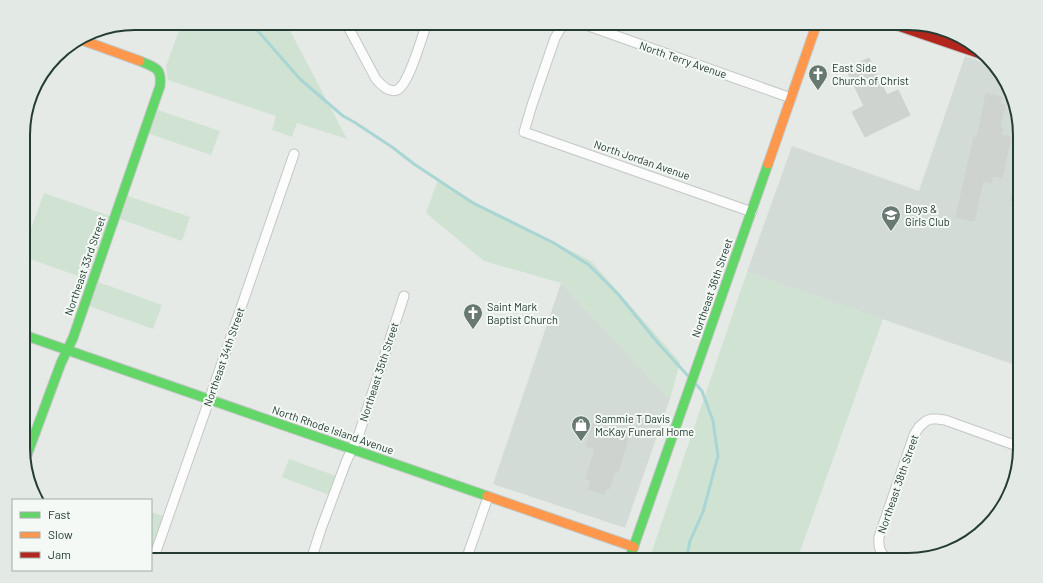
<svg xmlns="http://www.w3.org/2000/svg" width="1043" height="583" viewBox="0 0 1043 583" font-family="Barlow,sans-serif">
<rect width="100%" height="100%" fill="#e5eae7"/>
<g fill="#d3dbd6">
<polygon points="965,56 995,67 1001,73 1020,127 1020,342 1012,364 747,272 792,146 919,191"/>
<polygon points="561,283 670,399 625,528 493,484"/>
</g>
<g fill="#d0e2d2">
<polygon points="182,23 286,23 347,139 297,123 292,137 272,130 276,116 168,80 166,66"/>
<polygon points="155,109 220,131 211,155 147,133"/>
<polygon points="438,180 473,201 591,261 680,362 670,399 561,283 484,261 426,213"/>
<polygon points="44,193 110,216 87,279 24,257 24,248"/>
<polygon points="128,196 190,217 182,241 120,219"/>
<polygon points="747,272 883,319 797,560 649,560"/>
<polygon points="98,282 162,305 153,329 89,306"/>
<polygon points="289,459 336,476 329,495 282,477"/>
<polygon points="151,512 163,516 151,549"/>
</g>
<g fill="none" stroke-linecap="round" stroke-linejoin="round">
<g stroke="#a9d6d4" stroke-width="3">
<polyline points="251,23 300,79 343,116 354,122 392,147 414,164 473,203 554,243 589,265 618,294 658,343 689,377"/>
<polyline points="686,560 690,541 703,512 718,456 713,421 702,391 695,383"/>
</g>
</g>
<g fill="#ced3d0" stroke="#ced3d0">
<polygon points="869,58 887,95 898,90 910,115 865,137 852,112 864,106 846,69"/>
<polygon points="986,94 1002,97 1000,104 1005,105 1000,127 1003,128 1001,135 1011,137 1002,178 993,176 991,183 983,181 974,221 956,217 974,137 977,138"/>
<polygon points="1018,175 1020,176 1020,205 1010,201"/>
<polygon points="593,424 629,435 618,472 615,471 609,489 606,488 604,494 588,489 591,480 586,479 595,449 586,446"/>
</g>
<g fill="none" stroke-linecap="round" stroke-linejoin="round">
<defs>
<g id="street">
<path d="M346,23L376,79C381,85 389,93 397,90C409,85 422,36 427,23"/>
<polyline points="564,23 555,38 532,105 524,132 752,212"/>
<polyline points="574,23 583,24 791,98"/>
<polyline points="153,560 205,412 294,154"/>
<polyline points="311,560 321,529 346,462 359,434 404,296"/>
<polyline points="466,560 488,497"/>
<path d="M889,560C880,553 878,548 879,537L914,435L919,427L926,421L931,419H937L945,420L1020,447"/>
</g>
<g id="fast">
<polyline points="24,335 487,496"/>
<path d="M24,463L61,363L73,338L160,86C162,67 155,68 140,61"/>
<polyline points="629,560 768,164"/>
</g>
<g id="slow">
<polyline points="79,39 140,61"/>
<polyline points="768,164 817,23"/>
<polyline points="487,496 634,547"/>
</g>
<polyline id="jam" points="889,23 983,55"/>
</defs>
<use href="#street" stroke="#c2c7c4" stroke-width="11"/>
<use href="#fast" stroke="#c1c7c4" stroke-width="11"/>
<use href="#slow" stroke="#c1c7c4" stroke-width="11"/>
<use href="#jam" stroke="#c1c7c4" stroke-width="11"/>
<use href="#street" stroke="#fbfcfb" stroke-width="9"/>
<use href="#fast" stroke="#63d668" stroke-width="9"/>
<use href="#slow" stroke="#ff974d" stroke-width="9"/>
<use href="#jam" stroke="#b3261e" stroke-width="9"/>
</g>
<defs>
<symbol id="church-pin" viewBox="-11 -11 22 30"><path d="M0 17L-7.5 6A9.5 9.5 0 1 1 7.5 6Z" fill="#687971" stroke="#f4f9f5"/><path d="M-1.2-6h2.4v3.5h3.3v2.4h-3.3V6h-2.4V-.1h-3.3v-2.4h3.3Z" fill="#fff"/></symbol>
<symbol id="school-pin" viewBox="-11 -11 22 30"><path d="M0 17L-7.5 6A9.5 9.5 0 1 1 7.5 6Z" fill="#687971" stroke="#f4f9f5"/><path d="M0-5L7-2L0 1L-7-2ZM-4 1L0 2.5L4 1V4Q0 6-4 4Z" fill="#fff"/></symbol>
<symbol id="shop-pin" viewBox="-11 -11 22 30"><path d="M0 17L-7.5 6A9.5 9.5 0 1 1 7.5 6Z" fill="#687971" stroke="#f4f9f5"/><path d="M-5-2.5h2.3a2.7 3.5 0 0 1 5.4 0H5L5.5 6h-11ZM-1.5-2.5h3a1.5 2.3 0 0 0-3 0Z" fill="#fff"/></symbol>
</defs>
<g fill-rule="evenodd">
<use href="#church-pin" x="807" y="63" width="22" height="30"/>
<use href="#school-pin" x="880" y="204" width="22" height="30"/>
<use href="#church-pin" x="462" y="302" width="22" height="30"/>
<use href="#shop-pin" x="570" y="414" width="22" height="30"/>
</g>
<g text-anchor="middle" stroke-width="4" stroke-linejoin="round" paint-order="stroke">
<g font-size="11" fill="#243c32" stroke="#f4f9f5">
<text transform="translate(683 60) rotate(19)" y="4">North Terry Avenue</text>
<text transform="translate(642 160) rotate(19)" y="4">North Jordan Avenue</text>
<text transform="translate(85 266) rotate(-71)" y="4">Northeast 33rd Street</text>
<text transform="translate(712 288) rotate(-71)" y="4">Northeast 36th Street</text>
<text transform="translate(224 357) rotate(-71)" y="4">Northeast 34th Street</text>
<text transform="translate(379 372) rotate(-72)" y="4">Northeast 35th Street</text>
<text transform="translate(333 430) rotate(19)" y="4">North Rhode Island Avenue</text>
<text transform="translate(898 484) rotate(-71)" y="4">Northeast 38th Street</text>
</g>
<g font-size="11" fill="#243c32" stroke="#f4f9f5" text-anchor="start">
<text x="832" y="72">East Side<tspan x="832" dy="13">Church of Christ</tspan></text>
<text x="905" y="213">Boys &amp;<tspan x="905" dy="13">Girls Club</tspan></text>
<text x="487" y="311">Saint Mark<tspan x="487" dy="13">Baptist Church</tspan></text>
<text x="595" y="423">Sammie T Davis<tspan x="595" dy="13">McKay Funeral Home</tspan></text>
</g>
</g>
<path d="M0 0H1043V583H0ZM135 30H908A105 105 0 0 1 1013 135V448A105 105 0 0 1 908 553H135A105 105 0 0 1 30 448V135A105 105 0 0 1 135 30Z" fill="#e3eae5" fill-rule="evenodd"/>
<path fill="none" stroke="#243c32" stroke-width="2" d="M135 30H908A105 105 0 0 1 1013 135V448A105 105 0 0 1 908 553H135A105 105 0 0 1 30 448V135A105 105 0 0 1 135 30Z"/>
<rect x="12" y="499" width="140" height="72" fill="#f4f9f5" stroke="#a1ada7"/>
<rect x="20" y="512" width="20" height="6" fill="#63d668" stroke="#a1ada7"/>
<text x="48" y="519" font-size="12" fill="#243c32">Fast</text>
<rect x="20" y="532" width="20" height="6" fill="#ff974d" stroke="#a1ada7"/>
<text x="48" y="539" font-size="12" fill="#243c32">Slow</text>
<rect x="20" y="552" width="20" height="6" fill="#b3261e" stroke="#a1ada7"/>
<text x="48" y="559" font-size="12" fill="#243c32">Jam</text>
</svg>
